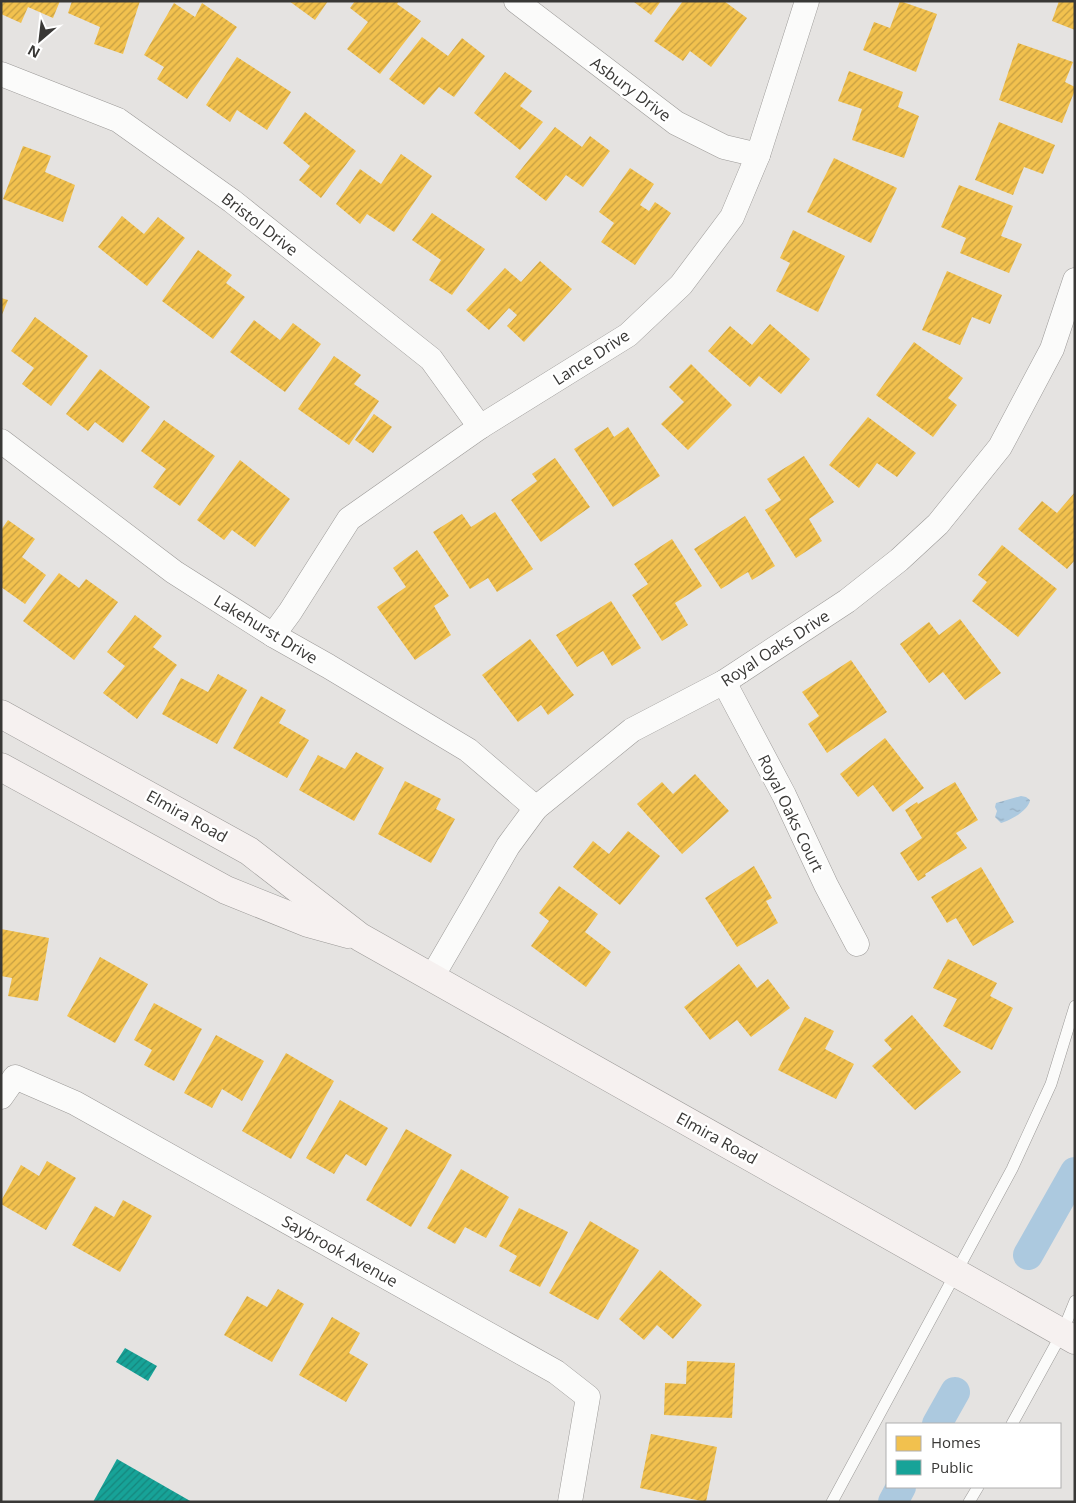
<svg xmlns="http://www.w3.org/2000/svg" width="1076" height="1503" viewBox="0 0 1076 1503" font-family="'Open Sans',sans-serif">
<defs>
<pattern id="water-ripples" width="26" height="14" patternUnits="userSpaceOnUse" patternTransform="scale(1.25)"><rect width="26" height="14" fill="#acc9df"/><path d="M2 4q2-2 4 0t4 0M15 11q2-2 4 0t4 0" fill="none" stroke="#95adc0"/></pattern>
<pattern id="homes-hatch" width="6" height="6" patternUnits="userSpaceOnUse" patternTransform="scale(1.25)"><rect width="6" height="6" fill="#f2c14e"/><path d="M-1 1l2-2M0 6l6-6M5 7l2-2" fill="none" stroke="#c59e42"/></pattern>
<pattern id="public-hatch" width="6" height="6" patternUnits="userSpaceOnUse" patternTransform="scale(1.25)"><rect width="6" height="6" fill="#17a398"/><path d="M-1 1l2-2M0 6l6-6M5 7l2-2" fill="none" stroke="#16867d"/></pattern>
</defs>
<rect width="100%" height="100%" fill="#e5e3e1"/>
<path fill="url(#water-ripples)" d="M1021,796L1026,797L1030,800C1029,810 1010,821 1001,823L995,817L997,811L995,807L996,803Z"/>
<g fill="url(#homes-hatch)">
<polygon points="1,1 60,1 53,18 28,7 21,23 1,14"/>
<polygon points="72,1 140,1 123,54 94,44 100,27 68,13"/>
<polygon points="289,1 328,1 315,20"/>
<polygon points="355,1 399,1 397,4 421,21 380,74 347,49 368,22 350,8"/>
<polygon points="635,1 661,1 651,15 634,2"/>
<polygon points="683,1 724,1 747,18 711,67 690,51 683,61 654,41"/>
<polygon points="900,1 937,14 916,72 863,50 874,22 890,28"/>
<polygon points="1059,1 1075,1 1075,30 1052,21"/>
<polygon points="174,3 195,17 202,3 237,27 187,99 157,79 164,67 144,55"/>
<polygon points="422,37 448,56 462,38 485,56 454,97 439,87 424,105 389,79"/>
<polygon points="1018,43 1073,62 1065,82 1075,87 1075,90 1062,123 999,100"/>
<polygon points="237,57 291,92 267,130 237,110 230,122 206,105"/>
<polygon points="849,71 903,92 898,107 919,116 904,158 852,140 862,109 838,101"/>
<polygon points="505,72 532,91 520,106 543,122 520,150 474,113"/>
<polygon points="305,112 356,151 321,198 299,180 310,166 283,143"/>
<polygon points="999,122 1055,145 1043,174 1024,167 1013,195 975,180"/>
<polygon points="555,127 582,147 590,136 610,151 583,187 566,175 546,201 515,177"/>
<polygon points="23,146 51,156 45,172 75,185 63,222 3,199"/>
<polygon points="401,154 432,176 394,232 367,214 360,224 336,204 360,169 381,184"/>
<polygon points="834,158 897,188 871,243 807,212"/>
<polygon points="630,168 654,184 640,205 649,211 655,202 671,213 635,265 601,242 614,223 599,212"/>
<polygon points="959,185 1013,206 1001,236 1022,244 1009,273 960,253 966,238 941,227"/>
<polygon points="432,213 485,249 452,295 429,280 441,260 412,240"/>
<polygon points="122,216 144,234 158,217 185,238 147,286 98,247"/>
<polygon points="793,230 845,256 818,312 776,291 790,263 780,258"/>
<polygon points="198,250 232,275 226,283 245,297 213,339 162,301"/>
<polygon points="540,261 572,289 524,342 507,326 517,315 509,308 489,330 466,310 505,268 521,282"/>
<polygon points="947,271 1002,295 990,324 972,317 960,345 922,330"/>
<polygon points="1,298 8,300 1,317"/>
<polygon points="35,317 88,356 51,406 22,384 34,368 11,351"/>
<polygon points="254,320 280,340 293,323 321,344 285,392 230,352"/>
<polygon points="770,324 810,359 781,394 759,376 750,387 708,351 730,326 752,345"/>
<polygon points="914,342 963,378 948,398 957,405 933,437 876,395"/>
<polygon points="334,356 361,375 354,384 379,401 349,445 298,409"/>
<polygon points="691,364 732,405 688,450 661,424 684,402 669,387"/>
<polygon points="100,369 150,407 123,443 95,422 88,431 66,414"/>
<polygon points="374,414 392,427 373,453 355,440"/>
<polygon points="868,417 916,453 897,477 877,463 859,488 829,465"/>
<polygon points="164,420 215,456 180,506 153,487 166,469 141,451"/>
<polygon points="608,427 614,437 628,427 660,476 613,507 574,449"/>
<polygon points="804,456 834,502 809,519 822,541 796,558 765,510 781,500 767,479"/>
<polygon points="555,458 590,507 541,542 511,500 537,481 532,474"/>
<polygon points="240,460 290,499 255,547 232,530 224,540 197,520"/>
<polygon points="1075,492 1075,560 1067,569 1018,529 1042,501 1057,513"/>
<polygon points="495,512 533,569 497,592 488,578 470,589 433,532 462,514 471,527"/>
<polygon points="745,516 775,566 752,580 748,572 721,589 694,549"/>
<polygon points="8,520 35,539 22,557 46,575 25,604 1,587 1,530"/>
<polygon points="672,539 702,586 675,603 688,625 662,641 632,595 648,584 634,564"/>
<polygon points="1002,545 1057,589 1018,637 972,601 987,582 978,575"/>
<polygon points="417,550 449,596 434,606 451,635 415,660 377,607 406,587 393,568"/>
<polygon points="59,573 79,588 86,579 118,602 74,660 23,621"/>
<polygon points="611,601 641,648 612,666 603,651 577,667 556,635"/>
<polygon points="135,615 162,636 153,647 177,665 137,719 103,693 125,666 107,652"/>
<polygon points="960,619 1001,673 965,700 943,672 929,683 900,644 929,622 939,635"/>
<polygon points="530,639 574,695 548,715 541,705 518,722 482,675"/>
<polygon points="851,660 887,712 827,753 808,724 819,716 802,692"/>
<polygon points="218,674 247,690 217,744 162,714 181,678 208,692"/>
<polygon points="261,696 286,710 279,723 309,740 287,778 233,748"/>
<polygon points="885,738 924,788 893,812 873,785 858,797 840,774"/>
<polygon points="356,752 384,768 354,821 299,790 318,755 345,769"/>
<polygon points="695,774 729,811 682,854 637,804 662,782 673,794"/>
<polygon points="405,781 441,799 436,809 455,819 431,863 378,834"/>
<polygon points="955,782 978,820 956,833 967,848 925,874 926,876 918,881 900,853 922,838 905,810 917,802 918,804"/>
<polygon points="628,831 660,856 620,905 573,867 593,841 609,854"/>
<polygon points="754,866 772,898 766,901 778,923 737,947 705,898"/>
<polygon points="981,867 1014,922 973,946 956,918 947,923 931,897"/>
<polygon points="559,886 598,914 585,932 611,952 586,987 531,946 549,921 539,913"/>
<polygon points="1,929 49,938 38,1001 8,996 12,978 1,976"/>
<polygon points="100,957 148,984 115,1043 67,1016"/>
<polygon points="948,959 997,983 990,996 1013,1008 992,1050 943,1026 957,999 933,988"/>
<polygon points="739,964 757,988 768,979 790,1008 751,1037 737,1020 710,1040 684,1007"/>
<polygon points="154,1003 202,1029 174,1081 144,1065 152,1050 134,1040"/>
<polygon points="912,1015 961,1072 915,1110 872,1066 892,1049 884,1040"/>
<polygon points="805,1017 834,1031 825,1049 854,1064 836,1099 778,1070"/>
<polygon points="216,1035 264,1061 242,1101 222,1089 212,1108 184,1093"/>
<polygon points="286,1053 334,1081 291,1159 242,1131"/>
<polygon points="340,1100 388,1128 366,1166 346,1154 334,1174 306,1158"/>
<polygon points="406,1129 452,1155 411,1227 366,1200"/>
<polygon points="47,1161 76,1178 46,1230 1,1204 1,1201 21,1165 39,1176"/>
<polygon points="461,1169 509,1197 486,1238 465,1227 455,1244 427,1228"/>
<polygon points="123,1200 152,1216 120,1272 72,1245 95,1206 114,1217"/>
<polygon points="519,1208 568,1232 540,1287 509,1271 517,1256 499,1246"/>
<polygon points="590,1221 639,1250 598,1320 549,1293"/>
<polygon points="660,1270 702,1305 673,1339 657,1325 644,1340 619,1319"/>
<polygon points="278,1289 304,1304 272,1362 224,1335 247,1296 267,1307"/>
<polygon points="332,1317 360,1333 349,1353 368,1364 346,1402 299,1375"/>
<polygon points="687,1361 735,1363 732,1418 664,1415 665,1383 686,1384"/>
<polygon points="651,1434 717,1447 706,1502 640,1488"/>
</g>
<g fill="url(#public-hatch)">
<polygon points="125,1348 157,1366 148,1381 116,1362"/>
<polygon points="117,1459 192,1502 93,1502"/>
</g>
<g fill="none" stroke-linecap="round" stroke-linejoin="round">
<g stroke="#acc9df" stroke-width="30">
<polyline points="1028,1255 1075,1172"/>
<polyline points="937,1424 955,1392"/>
<polyline points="893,1502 901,1487"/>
</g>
<defs>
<g id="service">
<polyline points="1012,1424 1062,1333 1075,1301"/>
<polyline points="832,1502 1012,1169 1051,1084 1075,1006"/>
<polyline points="969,1502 978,1487"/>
</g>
<g id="minor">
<polyline points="516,1 676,123 724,147 758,155"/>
<polyline points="1,74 118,120 232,201 431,359 480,427"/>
<polyline points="1,441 174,572 273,635 328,666 468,750 536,808"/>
<polyline points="273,635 290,612 349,519 480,427 628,335 681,285 732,217 758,155 807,1"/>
<polyline points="724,682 784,795 826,885 857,944"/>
<polyline points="432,977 508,846 536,808 632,730 724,682 847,601 899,560 938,524 1000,447 1052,349 1075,280"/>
<polyline points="1,1097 15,1077 75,1103 556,1372 588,1397 570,1502"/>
</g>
<g id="secondary">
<polyline points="1,714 249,851 360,937 1075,1340"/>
<polyline points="1,767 226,890 308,923 348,934"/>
</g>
</defs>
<use href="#service" stroke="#9b9997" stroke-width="12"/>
<use href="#minor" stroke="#9b9997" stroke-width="25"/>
<use href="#secondary" stroke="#9b9997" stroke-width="29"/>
<use href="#service" stroke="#fbfbfa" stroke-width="11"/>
<use href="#minor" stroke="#fbfbfa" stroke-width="24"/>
<use href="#secondary" stroke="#f6f1f0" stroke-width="28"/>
</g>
<g text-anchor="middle" stroke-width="5" stroke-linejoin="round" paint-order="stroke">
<g font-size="16" fill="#393836" stroke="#fff">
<text transform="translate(631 89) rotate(37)" y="6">Asbury Drive</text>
<text transform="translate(260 224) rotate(38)" y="6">Bristol Drive</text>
<text transform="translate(591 357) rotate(-33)" y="6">Lance Drive</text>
<text transform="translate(266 629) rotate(31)" y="6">Lakehurst Drive</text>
<text transform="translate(775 648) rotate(-33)" y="6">Royal Oaks Drive</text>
<text transform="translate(791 813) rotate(64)" y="6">Royal Oaks Court</text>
<text transform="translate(187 816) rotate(29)" y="6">Elmira Road</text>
<text transform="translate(717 1138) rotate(29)" y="6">Elmira Road</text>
<text transform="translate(340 1251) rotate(29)" y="6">Saybrook Avenue</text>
</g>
</g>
<rect width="1076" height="1503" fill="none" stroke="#393836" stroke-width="5"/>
<rect x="886" y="1423" width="175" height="65" fill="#ffffff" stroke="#b0afaf"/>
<rect x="896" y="1436" width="25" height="15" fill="#f2c14e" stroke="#b0afaf"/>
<text x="931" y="1448" font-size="15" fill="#393836">Homes</text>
<rect x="896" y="1460" width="25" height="15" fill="#17a398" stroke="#b0afaf"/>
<text x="931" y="1473" font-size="15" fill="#393836">Public</text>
<g transform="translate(40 40) rotate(208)" stroke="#ffffff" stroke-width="4" paint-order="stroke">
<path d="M0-4L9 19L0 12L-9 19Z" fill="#393836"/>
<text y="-8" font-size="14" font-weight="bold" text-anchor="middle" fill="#393836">N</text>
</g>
</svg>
